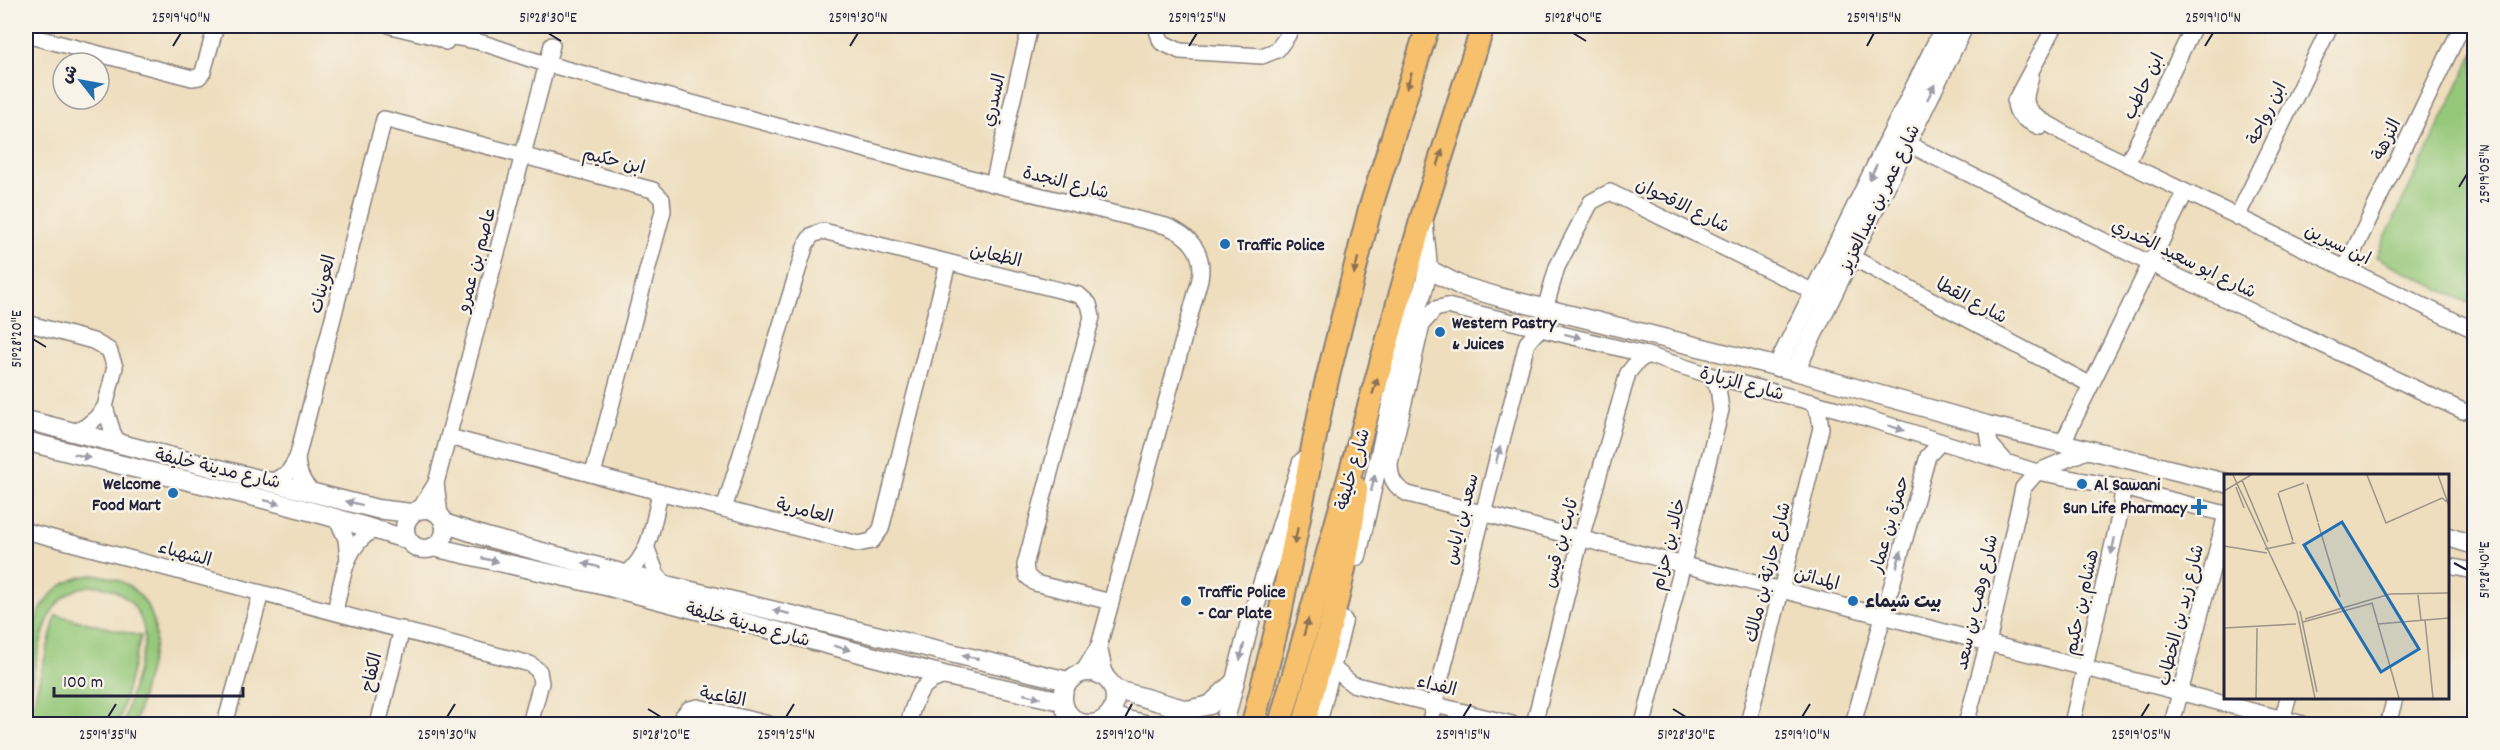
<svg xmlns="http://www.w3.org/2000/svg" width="2500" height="750" viewBox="0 0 2500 750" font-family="Dekko,'Playpen Sans Arabic',sans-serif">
<rect width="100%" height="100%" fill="#f7f3e8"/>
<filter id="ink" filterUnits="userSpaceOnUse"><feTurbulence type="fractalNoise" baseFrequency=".0167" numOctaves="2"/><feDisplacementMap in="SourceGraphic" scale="12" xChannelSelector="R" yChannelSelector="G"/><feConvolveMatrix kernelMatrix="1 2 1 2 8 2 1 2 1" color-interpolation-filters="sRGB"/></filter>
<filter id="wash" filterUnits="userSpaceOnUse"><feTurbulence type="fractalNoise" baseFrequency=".008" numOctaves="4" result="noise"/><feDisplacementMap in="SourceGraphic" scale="24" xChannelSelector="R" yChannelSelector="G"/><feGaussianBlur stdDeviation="1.35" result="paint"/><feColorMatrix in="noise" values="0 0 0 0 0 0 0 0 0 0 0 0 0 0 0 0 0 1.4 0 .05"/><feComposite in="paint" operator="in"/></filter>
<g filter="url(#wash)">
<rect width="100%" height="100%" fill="#eedebe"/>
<g fill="#95c879" stroke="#5c755a" stroke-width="1.5">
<polygon points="2474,52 2474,306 2376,257"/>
<path d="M92,575C131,576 159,605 155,645L135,724H123L144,647C151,597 92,563 57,604C41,623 32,683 26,709C25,657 26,583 92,575Z"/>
<polygon points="56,615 141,636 118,724 28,724"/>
</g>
</g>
<g filter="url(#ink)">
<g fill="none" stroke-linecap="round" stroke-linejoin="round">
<defs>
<g id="minor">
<polyline points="391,26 436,37 446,42"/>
<polyline points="1158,26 1157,30 1161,42 1180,51 1262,56 1277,50 1288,35 1291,26"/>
<polyline points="26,35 192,78 199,77 203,72 216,26"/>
<path d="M436,37C474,34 511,55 547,64L993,184L1166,226C1190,235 1205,253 1200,279L1099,646L1083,672"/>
<path d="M2031,75C2030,83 2026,91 2026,99C2026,118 2051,123 2063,133L2474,330"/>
<path d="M2040,127C2027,121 2015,117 2015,101L2055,26"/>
<polyline points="1898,139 2151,264 2463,411"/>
<polyline points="2127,164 2194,26"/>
<polyline points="993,184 1030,26"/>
<polyline points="2237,217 2330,26"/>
<polyline points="1842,252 2091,385"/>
<polyline points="2345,269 2462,26"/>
<polyline points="1545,309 1557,267 1591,202 1610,192 1822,296"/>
<polyline points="26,323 93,341 109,350 115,367 105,407 96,418 85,427 72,433"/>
<polyline points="105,407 113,433 120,445"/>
<polyline points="1987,425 1990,444 2007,463"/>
<polyline points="449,437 858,544 872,541 881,529 948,263"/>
<polyline points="2063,442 2185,193"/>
<path d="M297,458C298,471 301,480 310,490"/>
<polyline points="273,481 288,473 297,458 384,119 653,190 662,199 663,211 593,474"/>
<polyline points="436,483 440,515"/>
<polyline points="420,509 436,483 552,45"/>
<polyline points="724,509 806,244 812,235 823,231 1079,295 1089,304 1092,317 1025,565 1027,576 1035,583 1111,602"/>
<path d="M2226,514L2123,488L2037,472L1841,410L1709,375L1647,355L1447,306L1435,309L1422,324L1390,463C1390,478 1394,487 1408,494L2303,724"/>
<polyline points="338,521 346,539 348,559"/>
<polyline points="26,531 530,664 539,671 541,683 530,724"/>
<polyline points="647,549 657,575 666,585"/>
<polyline points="2448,566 2474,571"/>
<path d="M625,575C651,555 653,523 660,493"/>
<path d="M335,612C342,581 344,547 373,530"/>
<polyline points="1099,646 1106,678"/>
<polyline points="1332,667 1352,684 1512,724"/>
<polyline points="225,724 261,593"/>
<polyline points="378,724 402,629"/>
<polyline points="680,724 682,717 689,709 698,707 769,724"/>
<path d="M908,724C916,699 917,682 947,676"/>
<polyline points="1072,724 1072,718"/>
<polyline points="1095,724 1095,723"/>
<polyline points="1429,724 1527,343 1540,328"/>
<polyline points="1534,724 1581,538 1628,373 1636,363 1647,355"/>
<polyline points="1643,724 1721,410 1718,387 1709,375"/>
<polyline points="1748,724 1821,428 1819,414 1812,402"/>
<polyline points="1853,724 1928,456 1941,442"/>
<polyline points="1966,724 1988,643 2023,488 2037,472 2091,449"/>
<polyline points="2072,724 2120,513 2123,488"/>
<polyline points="2172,724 2226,515"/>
<polyline points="2281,724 2288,698"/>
<polyline points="2388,724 2395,698"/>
</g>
<g id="tertiary">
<polyline points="1428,269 1461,286 1499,297 1795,371 1987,425 2226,483"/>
<polyline points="1777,367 1945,26"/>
<polyline points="1795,371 1964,26"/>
<polyline points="26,420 377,509 411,513"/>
<path d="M26,441C153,475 283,499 408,540"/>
<circle cx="425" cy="529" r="20"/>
<polyline points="444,523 486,537 666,585 1068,681"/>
<polyline points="2448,537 2474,545"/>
<polyline points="433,547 610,587 947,676 1062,701"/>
<path d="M1357,556L1408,330C1414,310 1425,293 1427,272C1429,257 1424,240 1424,225"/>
<circle cx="1089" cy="698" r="26"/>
<polyline points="1114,689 1187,710 1210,705 1233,683"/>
<polyline points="1108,716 1145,724"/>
<polyline points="1224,724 1250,622 1302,462"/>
<polyline points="1317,724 1343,621"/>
</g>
<g id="primary">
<polyline points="1253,724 1279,619 1323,396 1370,209 1428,26"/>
<polyline points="1280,724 1423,214 1483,26"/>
<path d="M1304,724C1324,647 1350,568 1356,488"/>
</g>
</defs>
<use href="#minor" stroke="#88807c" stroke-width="18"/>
<use href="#tertiary" stroke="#88807c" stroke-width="21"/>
<use href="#primary" stroke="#88807c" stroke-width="26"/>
<use href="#minor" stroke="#fff" stroke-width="15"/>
<use href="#tertiary" stroke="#fff" stroke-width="18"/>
<use href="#primary" stroke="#f7c06c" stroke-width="22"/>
</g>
<defs><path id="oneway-solid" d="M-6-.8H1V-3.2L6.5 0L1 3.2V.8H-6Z" transform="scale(1.5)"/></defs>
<g fill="#8c7154">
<use href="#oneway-solid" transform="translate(1409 81) rotate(107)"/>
<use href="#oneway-solid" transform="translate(1440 158) rotate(-73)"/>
<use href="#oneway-solid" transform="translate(1356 266) rotate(104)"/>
<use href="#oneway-solid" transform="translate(1375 386) rotate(-74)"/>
<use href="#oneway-solid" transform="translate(1296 536) rotate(101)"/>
<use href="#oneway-solid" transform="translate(1306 627) rotate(-75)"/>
</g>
<g fill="#9c9ca7">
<use href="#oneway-solid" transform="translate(1931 92) rotate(-64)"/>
<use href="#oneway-solid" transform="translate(1873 172) rotate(116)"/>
<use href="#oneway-solid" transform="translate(1573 336) rotate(14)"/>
<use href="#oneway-solid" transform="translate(1896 428) rotate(18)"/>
<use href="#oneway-solid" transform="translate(1498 455) rotate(-75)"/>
<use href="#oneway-solid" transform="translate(82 456) rotate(15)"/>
<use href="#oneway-solid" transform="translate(1373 483) rotate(-77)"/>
<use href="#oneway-solid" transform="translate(272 502) rotate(14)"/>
<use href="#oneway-solid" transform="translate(354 503) rotate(-166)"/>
<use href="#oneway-solid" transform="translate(2113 546) rotate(102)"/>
<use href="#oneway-solid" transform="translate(1899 559) rotate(-74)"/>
<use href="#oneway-solid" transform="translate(490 560) rotate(13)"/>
<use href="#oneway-solid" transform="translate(591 565) rotate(-165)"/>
<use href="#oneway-solid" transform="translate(781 612) rotate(-167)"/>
<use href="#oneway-solid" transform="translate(842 648) rotate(15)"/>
<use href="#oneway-solid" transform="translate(1242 652) rotate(104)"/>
<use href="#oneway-solid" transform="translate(970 657) rotate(-167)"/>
<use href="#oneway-solid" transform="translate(1032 696) rotate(13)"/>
</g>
</g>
<path fill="none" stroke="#22223b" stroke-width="2" d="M548,33L561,41M1573,33L1586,41M173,46L181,33M850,46L858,33M1189,46L1197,33M1867,46L1874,33M2205,46L2213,33M2459,187L2467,174M33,339L46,347M2454,563L2467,570M648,709L661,717M1673,709L1686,717M108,717L116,704M447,717L455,704M786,717L794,704M1125,717L1132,704M1463,717L1471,704M1802,717L1810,704M2141,717L2149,704"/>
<g fill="#1f6fb2" stroke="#f7f3e8" stroke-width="2">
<circle cx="1225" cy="244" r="6"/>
<circle cx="1440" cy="332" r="6"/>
<circle cx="2082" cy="484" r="6"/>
<circle cx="173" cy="493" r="6"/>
<path d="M2196 498h6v6h6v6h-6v6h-6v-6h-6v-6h6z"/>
<circle cx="1186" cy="601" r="6"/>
<circle cx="1853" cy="601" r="6"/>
</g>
<g text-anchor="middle" stroke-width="5" stroke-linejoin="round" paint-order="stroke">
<g font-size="18" fill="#22223b" stroke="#f7f3e8">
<text transform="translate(2143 86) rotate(-64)" y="6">ابن حاطب</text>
<text transform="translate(993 100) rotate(-77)" y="6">السدري</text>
<text transform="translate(2266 113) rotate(-64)" y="6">ابن رواحة</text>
<text transform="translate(2386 139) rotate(-64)" y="6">النزهة</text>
<text transform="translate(614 160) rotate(14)" y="6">ابن حكيم</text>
<text transform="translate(1066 182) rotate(14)" y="6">شارع النجدة</text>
<text transform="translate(1879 198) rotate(-64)" y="6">شارع عمر بن عبدالعزيز</text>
<text transform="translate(1683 205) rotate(26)" y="6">شارع الاقحوان</text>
<text transform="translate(2338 244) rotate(26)" y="6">ابن سيرين</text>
<text transform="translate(996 255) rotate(13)" y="6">الظعاين</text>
<text transform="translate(2184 258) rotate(26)" y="6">شارع ابو سعيد الخدري</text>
<text transform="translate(476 259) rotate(-75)" y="6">عاصم بن عمرو</text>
<text transform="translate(322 284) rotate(-76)" y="6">العوينات</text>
<text transform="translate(1972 300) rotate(28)" y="6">شارع القطا</text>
<text transform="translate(1742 383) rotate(15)" y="6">شارع الزبارة</text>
<text transform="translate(218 468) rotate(13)" y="6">شارع مدينة خليفة</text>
<text transform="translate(1352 469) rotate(-74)" y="6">شارع خليفة</text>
<text transform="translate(805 510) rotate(14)" y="6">العامرية</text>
<text transform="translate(1461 519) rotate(-76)" y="6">سعد بن اياس</text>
<text transform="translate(1889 524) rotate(-74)" y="6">حمزة بن عمار</text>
<text transform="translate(1560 543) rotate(-75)" y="6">ثابت بن قيس</text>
<text transform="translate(1668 544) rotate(-76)" y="6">خالد بن حزام</text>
<text transform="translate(185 553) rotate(15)" y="6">الشهباء</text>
<text transform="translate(1767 572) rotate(-76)" y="6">شارع حارثة بن مالك</text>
<text transform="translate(1817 578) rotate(14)" y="6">المدائن</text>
<text transform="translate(1976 602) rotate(-77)" y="6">شارع وهب بن سعد</text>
<text transform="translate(2081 602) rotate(-78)" y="6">هشام بن حكيم</text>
<text transform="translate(2180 615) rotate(-76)" y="6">شارع زيد بن الخطاب</text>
<text transform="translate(748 624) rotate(15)" y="6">شارع مدينة خليفة</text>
<text transform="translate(371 672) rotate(-76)" y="6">الكفاح</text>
<text transform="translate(1437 685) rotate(14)" y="6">الفداء</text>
<text transform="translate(723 696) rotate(10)" y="6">القاعية</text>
</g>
<g font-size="18" font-weight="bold" fill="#22223b" stroke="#f7f3e8" text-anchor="start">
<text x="1237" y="250">Traffic Police</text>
<text x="1452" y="328">Western Pastry<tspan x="1452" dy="21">&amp; Juices</tspan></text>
<text x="161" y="489" text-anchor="end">Welcome<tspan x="161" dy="21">Food Mart</tspan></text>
<text x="2094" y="490">Al Sawani</text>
<text x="2187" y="513" text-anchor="end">Sun Life Pharmacy</text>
<text x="1198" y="597">Traffic Police<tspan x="1198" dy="21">- Car Plate</tspan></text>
<text x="1865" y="607">بيت شيماء</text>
</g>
</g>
<g transform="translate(2224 474)">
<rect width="225" height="225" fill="#eedebe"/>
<path fill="none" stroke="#9c938a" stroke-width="1.5" d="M9,1L73,138L91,224M143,1L162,49L218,24L223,28M214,1L225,32M18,6L44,68M83,10L94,48M12,13L20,34M0,17L27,1M55,18L80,9M54,19L69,67M94,49L116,123M0,72L43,79M41,75L70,69L67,68M194,121L197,146M148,129L175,224M76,137L93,218M81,145L166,120L225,119M201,146L209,224M79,148L149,129M154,150L225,144M0,154L72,150M32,224L33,154"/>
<path fill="#1f6fb2" fill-opacity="0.15" stroke="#1f6fb2" stroke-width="3" d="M118,48L195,175L157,198L80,71Z"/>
<rect width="225" height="225" fill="none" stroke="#22223b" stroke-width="3"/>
</g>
<rect width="2500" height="750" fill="none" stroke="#f7f3e8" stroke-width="66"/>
<g transform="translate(81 81) rotate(301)"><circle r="28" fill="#f7f3e8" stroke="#a29fa3" stroke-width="1.5"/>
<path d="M0-4.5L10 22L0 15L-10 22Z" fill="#1f6fb2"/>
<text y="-9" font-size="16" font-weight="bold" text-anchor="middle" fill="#22223b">ش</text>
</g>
<path d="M54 687v9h189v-9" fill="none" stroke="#22223b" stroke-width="3"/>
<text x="63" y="687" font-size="18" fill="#22223b" stroke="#f7f3e8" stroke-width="4.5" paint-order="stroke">100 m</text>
<rect x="33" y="33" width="2434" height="684" fill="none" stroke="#22223b" stroke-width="2"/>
<g font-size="15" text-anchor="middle" fill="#22223b">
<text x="181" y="22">25°19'40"N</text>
<text x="548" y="22">51°28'30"E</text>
<text x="858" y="22">25°19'30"N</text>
<text x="1197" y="22">25°19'25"N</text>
<text x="1573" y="22">51°28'40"E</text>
<text x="1874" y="22">25°19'15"N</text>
<text x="2213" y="22">25°19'10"N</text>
<text transform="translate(2484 174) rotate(-90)" y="5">25°19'05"N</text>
<text transform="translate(16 339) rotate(-90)" y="5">51°28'20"E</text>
<text transform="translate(2484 570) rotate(-90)" y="5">51°28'40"E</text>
<text x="108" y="739">25°19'35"N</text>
<text x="447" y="739">25°19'30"N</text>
<text x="661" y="739">51°28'20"E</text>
<text x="786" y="739">25°19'25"N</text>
<text x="1125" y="739">25°19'20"N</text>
<text x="1463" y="739">25°19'15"N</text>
<text x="1686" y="739">51°28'30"E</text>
<text x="1802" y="739">25°19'10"N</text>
<text x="2141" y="739">25°19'05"N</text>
</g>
</svg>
